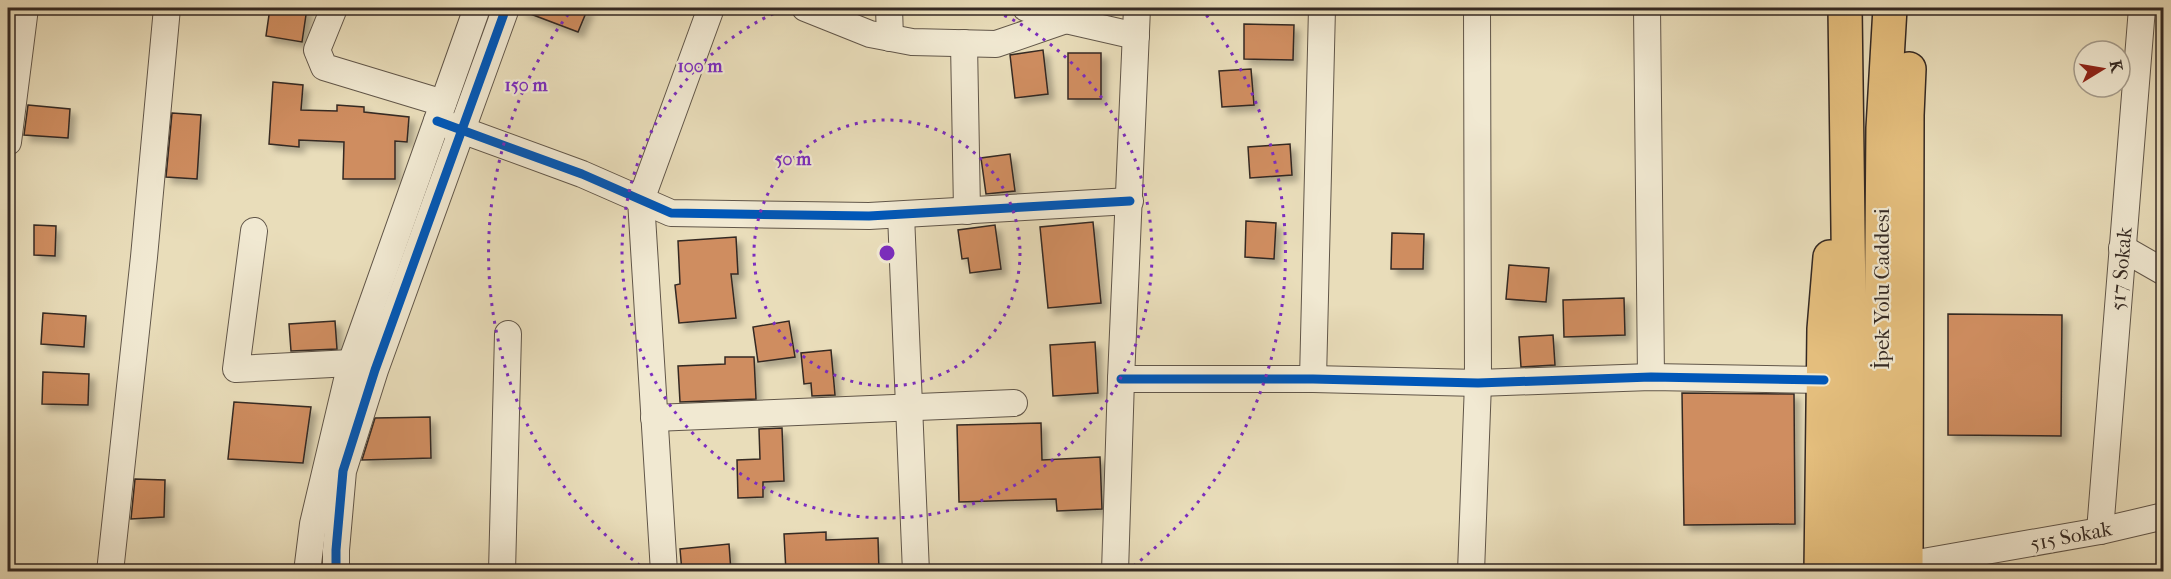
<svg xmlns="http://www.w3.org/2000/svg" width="2171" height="579" viewBox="0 0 2171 579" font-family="'IM FELL French Canon',serif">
<defs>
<filter id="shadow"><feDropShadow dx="5.5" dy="5.5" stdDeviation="3" flood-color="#0004"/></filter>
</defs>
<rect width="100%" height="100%" fill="#e9ddba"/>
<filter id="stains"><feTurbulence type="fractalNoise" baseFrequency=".00333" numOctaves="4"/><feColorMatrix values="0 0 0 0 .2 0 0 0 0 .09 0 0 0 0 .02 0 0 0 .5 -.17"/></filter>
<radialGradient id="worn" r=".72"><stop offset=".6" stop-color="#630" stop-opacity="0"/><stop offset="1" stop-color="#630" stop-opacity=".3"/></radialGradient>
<g fill="#cf8d61" stroke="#342923" stroke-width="1.5" filter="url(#shadow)">
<polygon points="270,8 307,8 302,42 266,36"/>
<polygon points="521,8 588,8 578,32 520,10"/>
<polygon points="1244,24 1294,25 1293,60 1244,59"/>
<polygon points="1043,50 1048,94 1015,98 1010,55"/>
<rect x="1068" y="53" width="33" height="46"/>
<polygon points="1251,69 1254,105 1222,107 1219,71"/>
<polygon points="273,82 303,85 301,110 337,111 337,105 364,107 364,112 409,117 407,142 395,141 395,179 343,179 344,142 299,140 299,147 269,144"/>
<polygon points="28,105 70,109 68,138 24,135"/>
<polygon points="172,113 201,115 197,179 166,177"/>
<polygon points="1290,144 1292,175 1250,178 1248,147"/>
<polygon points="1010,154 1015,191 986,194 981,158"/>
<polygon points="1246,221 1276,223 1274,259 1245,257"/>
<polygon points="1093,222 1101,303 1048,308 1040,227"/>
<polygon points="34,225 56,226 55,256 34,255"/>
<polygon points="995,225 1001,269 970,273 968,258 962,259 958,230"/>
<polygon points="1392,233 1424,234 1423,269 1391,269"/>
<polygon points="736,237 738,274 731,274 736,318 679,323 675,285 680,284 678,241"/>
<polygon points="1509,265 1549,268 1546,302 1506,299"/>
<polygon points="1624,298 1625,335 1564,337 1563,300"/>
<polygon points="43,313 86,316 84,347 41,344"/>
<polygon points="1948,314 2062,315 2061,436 1948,435"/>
<polygon points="335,321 337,349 291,351 289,324"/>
<polygon points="789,321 795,357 758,362 753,327"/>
<polygon points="1553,335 1555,365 1521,367 1519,337"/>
<polygon points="1095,342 1098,393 1053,396 1050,345"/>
<polygon points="831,350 835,395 812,396 811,383 804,384 801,353"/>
<polygon points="725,357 754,357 756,399 680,402 678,366 725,364"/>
<polygon points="43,372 89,374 88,405 42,404"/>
<polygon points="1682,393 1794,394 1795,524 1684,525"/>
<polygon points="234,402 311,407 303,463 228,459"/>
<polygon points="430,417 431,458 362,460 375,418"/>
<polygon points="1041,423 1042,460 1100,457 1102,509 1057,511 1056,499 959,502 957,425"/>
<polygon points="782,428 784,481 763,482 763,497 738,498 737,460 760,459 759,429"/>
<polygon points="135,479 165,480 164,517 131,519"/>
<polygon points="826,532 826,540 878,538 879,572 786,572 784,534"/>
<polygon points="729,544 731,572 682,572 680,549"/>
</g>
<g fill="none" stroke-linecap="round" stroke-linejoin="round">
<defs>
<g id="minor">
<polyline points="334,8 317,50 324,67 443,103"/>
<polyline points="805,8 870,34 912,42 996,44 1066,20"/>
<polyline points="889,8 890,38"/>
<polyline points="1026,8 1066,20 1136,36"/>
<polyline points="1647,8 1651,377"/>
<polyline points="964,43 967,211"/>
<polyline points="437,121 582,174 671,213 869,216 1130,201"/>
<polyline points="8,142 25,8"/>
<polyline points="901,215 916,572"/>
<polyline points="254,231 236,369 351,363"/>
<polyline points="2122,248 2164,272"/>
<polyline points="1121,379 1313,379 1478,383 1651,377 1824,380"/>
<polyline points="1313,379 1322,8"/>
<polyline points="654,418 1014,403"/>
<polyline points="2100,531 2142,8"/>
<polyline points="1906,565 2100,531 2164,516"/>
<polyline points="110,572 144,257 167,8"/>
<polyline points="307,572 313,524 351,363 477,8"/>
<polyline points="336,572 336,550 343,471 375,370 506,8"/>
<polyline points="502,572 508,334"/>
<polyline points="664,572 641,200 711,8"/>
<polyline points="1115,572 1121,379 1137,8"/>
<polyline points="1471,572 1478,383 1477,8"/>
</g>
<g id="highway">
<polyline points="1845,8 1850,374 1849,572"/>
<polyline points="1821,572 1824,329 1830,257"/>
<polyline points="1879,572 1883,128 1890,8"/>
<polyline points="1906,572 1907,115 1909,69"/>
</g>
</defs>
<use href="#minor" stroke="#615649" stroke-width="28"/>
<use href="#highway" stroke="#342923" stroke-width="36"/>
<use href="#minor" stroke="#f1e9d2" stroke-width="26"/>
<use href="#highway" stroke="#e4be7d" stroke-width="33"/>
<defs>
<g id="cycleway">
<polyline points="437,121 582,174 671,213 869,216 1130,201"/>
<polyline points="1121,379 1313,379 1478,383 1651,377 1824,380"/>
<polyline points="336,572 336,550 343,471 375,370 506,8"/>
</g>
</defs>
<use href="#cycleway" stroke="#f1e9d2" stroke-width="13"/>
<use href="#cycleway" stroke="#0057b8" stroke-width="9"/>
</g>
<g fill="none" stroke="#7b2cbf" stroke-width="3" stroke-dasharray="3 6">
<circle cx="887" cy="253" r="133"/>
<path d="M988 8A265 265 0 1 1 786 8"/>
<path d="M647 571A398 398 0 0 1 573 8M1201 8A398 398 0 0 1 1127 571"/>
</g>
<g text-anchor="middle" stroke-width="4.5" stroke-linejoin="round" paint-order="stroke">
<g font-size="21" fill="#342923" stroke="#f1e9d2">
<text transform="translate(2121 269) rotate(-85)" y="7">517 Sokak</text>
<text transform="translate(1882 289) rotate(-90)" y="7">İpek Yolu Caddesi</text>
<text transform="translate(2071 536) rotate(-11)" y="7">515 Sokak</text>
</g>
</g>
<circle cx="887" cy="253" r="9" fill="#7b2cbf" stroke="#f1e9d2" stroke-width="3"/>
<g font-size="18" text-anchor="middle" font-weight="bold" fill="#7b2cbf" stroke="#f1e9d2" stroke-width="4.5" stroke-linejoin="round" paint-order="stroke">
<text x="700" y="72">100 m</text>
<text x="526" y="91">150 m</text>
<text x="793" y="165">50 m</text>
</g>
<rect width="2171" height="579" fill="none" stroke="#e9ddba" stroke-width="30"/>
<rect x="9" y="9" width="2153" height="561" fill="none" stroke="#342923" stroke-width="3"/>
<rect x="15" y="15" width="2141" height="549" fill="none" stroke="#342923" stroke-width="1.5"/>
<g transform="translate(2102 69) rotate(79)"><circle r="28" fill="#f1e9d2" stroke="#a59c8c" stroke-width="1.5"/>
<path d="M0-4.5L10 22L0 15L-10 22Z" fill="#8f2418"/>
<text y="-9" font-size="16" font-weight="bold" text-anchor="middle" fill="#342923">K</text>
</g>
<rect width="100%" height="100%" filter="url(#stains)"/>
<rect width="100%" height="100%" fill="url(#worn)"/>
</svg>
